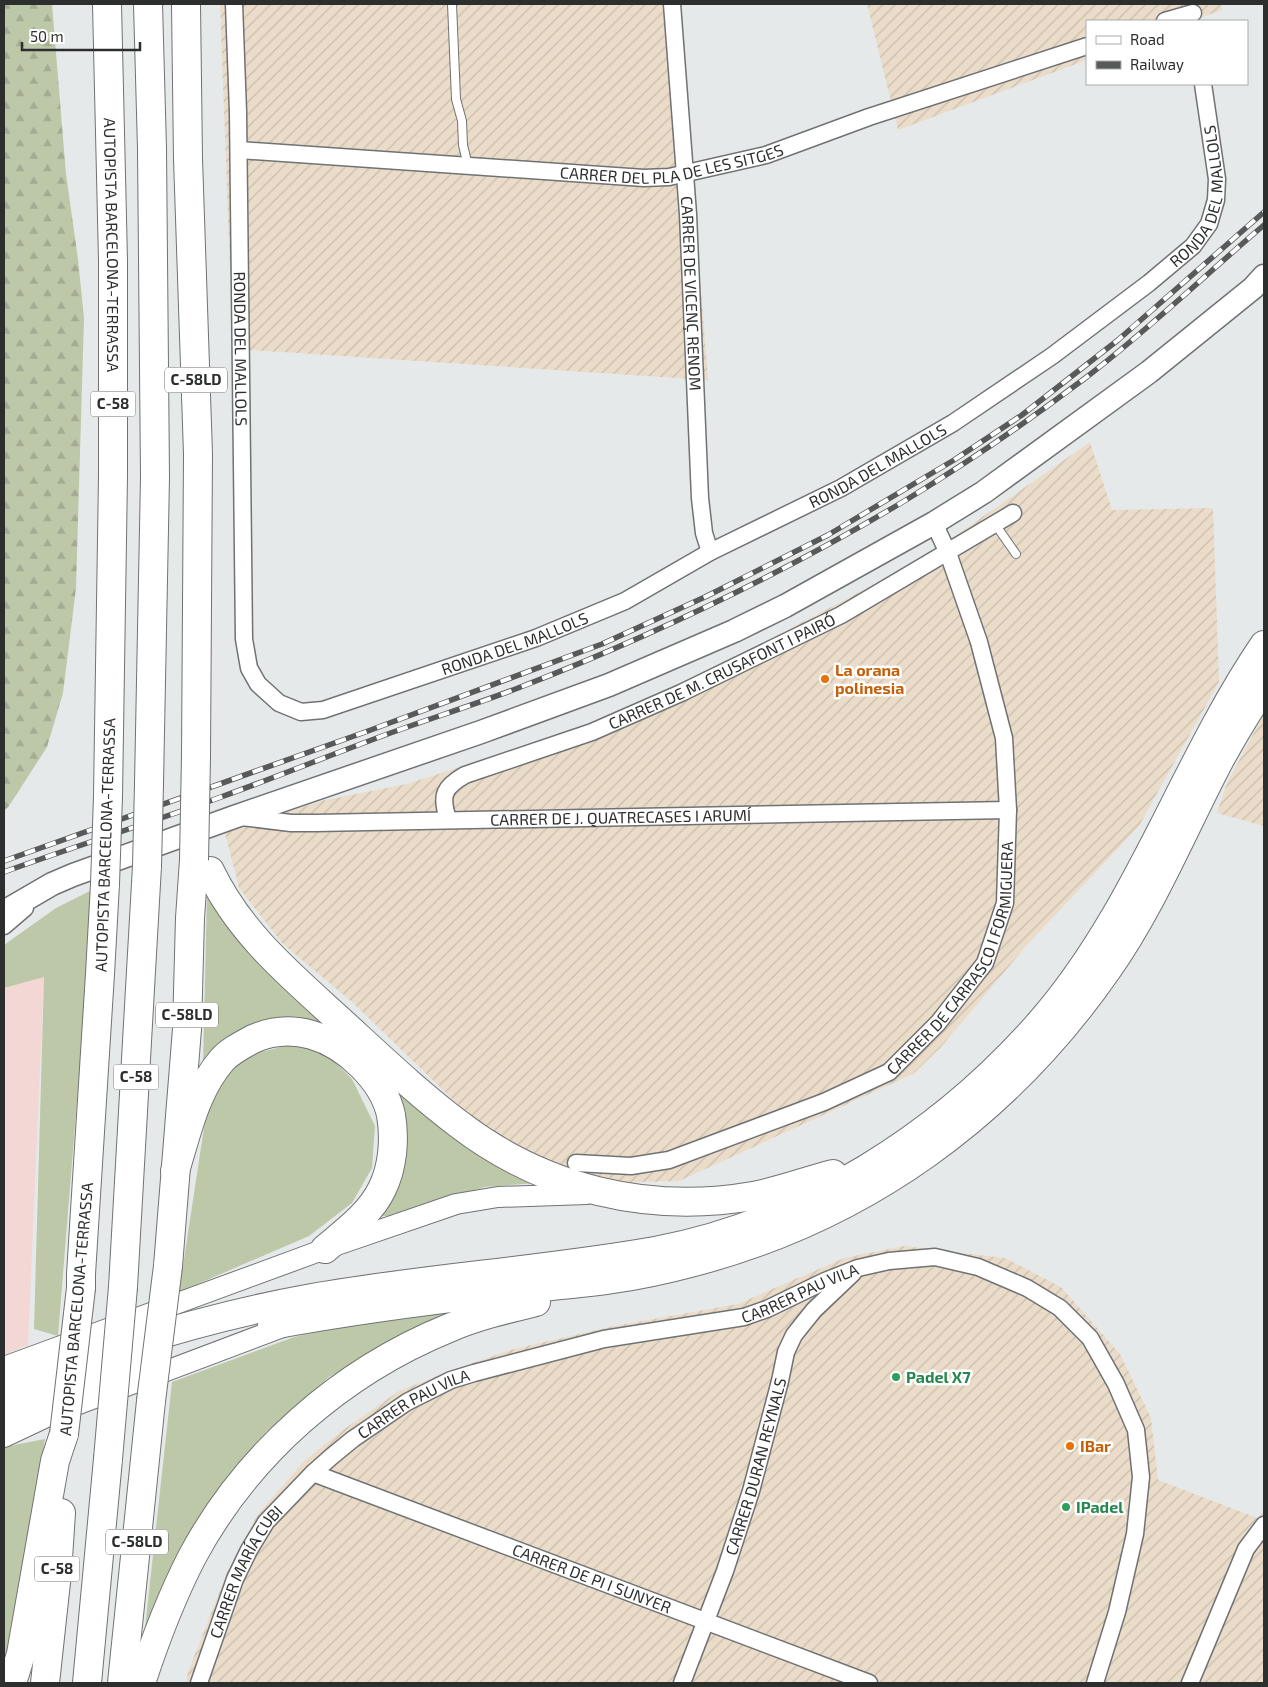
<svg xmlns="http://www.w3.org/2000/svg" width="1268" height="1687" viewBox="0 0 1268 1687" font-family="'Exo 2',sans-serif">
<defs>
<pattern id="industrial-furrows" width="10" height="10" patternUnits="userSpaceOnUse" patternTransform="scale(1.25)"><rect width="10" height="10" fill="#eadcc9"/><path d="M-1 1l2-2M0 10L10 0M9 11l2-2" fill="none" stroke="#c9bdad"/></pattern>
<pattern id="forest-firs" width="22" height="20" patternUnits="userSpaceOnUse" patternTransform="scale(1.25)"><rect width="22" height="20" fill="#bdc8a9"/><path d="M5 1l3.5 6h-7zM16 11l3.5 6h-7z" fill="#a3ac92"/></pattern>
</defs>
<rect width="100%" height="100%" fill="#e6e9ea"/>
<polygon fill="#f2d7d4" points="44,976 28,1345 4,1355 4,988"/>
<g fill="url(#industrial-furrows)">
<polygon points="220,4 679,4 708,380 233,349"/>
<polygon points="867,4 1221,4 1222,10 1191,21 1087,21 1087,60 898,130"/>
<polygon points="1090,442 1112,510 1213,508 1219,682 1139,826 1027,945 941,1047 913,1074 679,1181 608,1183 534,1158 470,1116 352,1002 283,944 239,888 225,833 321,801 407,784 597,723 759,645 922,559"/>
<polygon points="1264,714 1264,826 1217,813 1227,783"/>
<polygon points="904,1246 1005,1258 1061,1287 1120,1354 1151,1418 1158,1480 1257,1518 1264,1512 1264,1683 186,1683 188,1672 228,1570 258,1514 304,1461 343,1430 399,1391 447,1372 510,1350 614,1326 738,1304 844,1258"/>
</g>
<g fill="#bdc8a9">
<polygon points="90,891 89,952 58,1336 34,1329 44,977 4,988 4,945 56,908"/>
<polygon points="207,893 223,921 299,1000 339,1032 296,1023 203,1066"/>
<polygon points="293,1044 323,1050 352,1079 375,1126 372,1168 352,1203 309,1236 179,1292 207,1108 223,1071 249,1055"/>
<polygon points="395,1084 536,1183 485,1187 393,1216 383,1216 382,1208"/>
<polygon points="455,1311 329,1377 266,1432 209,1504 144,1637 172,1382 294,1337 377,1319"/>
<polygon points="45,1439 29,1543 4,1677 4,1447"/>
</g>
<polygon fill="url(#forest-firs)" points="4,4 52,4 66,174 78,259 84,318 76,588 63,693 47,747 9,806 4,811"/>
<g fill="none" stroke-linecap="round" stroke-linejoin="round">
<defs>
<g id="service">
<polyline points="452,4 456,99 462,121 463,145 468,166"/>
<polyline points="995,524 1016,554"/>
</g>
<g id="minor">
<path id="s1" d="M234,4L238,112L244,639L249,668L258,684L279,703L301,712L323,710L536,638L625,601L710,552L841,488L953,423L1052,356L1149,283L1193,246L1209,224L1216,200L1217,179L1203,84"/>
<path id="s2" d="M672,4L688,214L700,498L704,533L710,552"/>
<polyline points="1165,21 1193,13"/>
<path id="s3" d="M239,150L644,178L669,177L766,155L869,117L1087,46"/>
<path id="s4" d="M241,817L291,823H316L1008,810"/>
<path id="s5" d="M448,819C440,795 444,787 465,775L592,732L681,693L841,615L1013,513"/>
<polyline points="4,926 25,908"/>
<path id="s6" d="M576,1163L631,1166L669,1160L824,1102L889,1072L938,1023L985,963L1005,903L1008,810L1004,738L979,642L948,553L934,523"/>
<path id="s7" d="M313,1473L869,1683"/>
<path id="s8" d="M199,1683L235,1579L249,1550L266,1522L313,1473L331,1457L353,1439L407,1402L451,1380L474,1373L604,1339L744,1317L767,1309L825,1281L858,1268L889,1261L935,1257L978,1267L1027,1288L1060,1308L1090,1338L1116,1384L1136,1430L1141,1477L1135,1534L1117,1612L1095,1683"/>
<path id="s9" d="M682,1683L725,1571L751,1491L780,1381L786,1352L794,1335L814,1310L853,1273"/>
<polyline points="1190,1683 1246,1549 1264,1525"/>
</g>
<g id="tertiary">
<polyline points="4,1367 325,1249 456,1204 498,1197 587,1194"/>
<polyline points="4,1437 55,1413 288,1325"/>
</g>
<polyline id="secondary" points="4,912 52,884 73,875 234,817 481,732 609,685 734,631 785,606 934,523 984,492 1149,372 1253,288 1264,276"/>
<g id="motorway">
<path id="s10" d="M107,4L113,261V475L108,796"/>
<polyline points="148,4 152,149 155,477 149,784"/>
<polyline points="186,4 188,159 198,454 196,756"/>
<path d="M210,871C241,936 294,978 346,1026C383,1060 420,1095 460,1125C544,1189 648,1214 753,1196C780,1191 806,1181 833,1174"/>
<path d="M175,1171C187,1133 195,1091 222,1060C230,1051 242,1045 253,1039C293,1021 333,1037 362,1066C375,1079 387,1096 391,1115C395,1139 393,1167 382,1189C370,1214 346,1231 325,1249"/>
<polyline points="168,1266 187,1029 190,918 194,860"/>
<polyline points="123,1287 147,866"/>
<polyline points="81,1288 81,1274 100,974 105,884"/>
<path d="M272,1325C362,1308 453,1297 544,1287C567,1284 590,1283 613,1279C641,1275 668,1269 694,1262C865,1217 1006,1115 1107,970C1152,906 1182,832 1218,763C1232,737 1248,711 1264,686"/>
<path d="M4,1390C103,1349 206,1317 312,1298C425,1278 541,1271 655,1251C804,1223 941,1136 1040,1023C1138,911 1182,766 1264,645"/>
<polyline points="4,1414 106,1371 137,1361"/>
<polyline points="12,1683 21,1654 55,1461 64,1434"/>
<polyline points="45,1683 57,1573 61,1513"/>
<polyline points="87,1683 108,1459"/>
<polyline points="122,1683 151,1401"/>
<path d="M141,1683C155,1640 171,1598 192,1557C247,1454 341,1372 449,1328C477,1316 507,1309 536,1302"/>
</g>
</defs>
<use href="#service" stroke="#707273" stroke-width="10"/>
<use href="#minor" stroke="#707273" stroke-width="19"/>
<use href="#tertiary" stroke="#707273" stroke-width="22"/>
<use href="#secondary" stroke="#707273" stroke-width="25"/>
<use href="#motorway" stroke="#707273" stroke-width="30"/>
<use href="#service" stroke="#fff" stroke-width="8"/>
<use href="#minor" stroke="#fff" stroke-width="16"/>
<use href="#tertiary" stroke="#fff" stroke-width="20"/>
<use href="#secondary" stroke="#fff" stroke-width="22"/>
<use href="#motorway" stroke="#fff" stroke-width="28"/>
<defs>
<g id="rail">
<polyline points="4,861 368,731 602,644 705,597 828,535 954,460 1022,415 1118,340 1264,212"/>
<path d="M4,872C76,846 149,823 221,797C271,779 320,759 369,741C418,722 469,707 518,688C652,636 782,574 906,500C967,463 1027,422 1084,379C1147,331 1204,276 1264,225"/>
</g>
</defs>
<use href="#rail" stroke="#585a5a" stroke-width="5.5"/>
<use href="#rail" stroke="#fff" stroke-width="4" stroke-dasharray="11" stroke-linecap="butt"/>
<defs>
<g id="motorway-bridge">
<polyline points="194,860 196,756"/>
<polyline points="147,866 149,784"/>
<polyline points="105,884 108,796"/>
<polyline points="151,1401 168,1266"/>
<polyline points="64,1434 81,1288"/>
<polyline points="108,1459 123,1287"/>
</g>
</defs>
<use href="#motorway-bridge" stroke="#707273" stroke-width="30" stroke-linecap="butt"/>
<use href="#motorway-bridge" stroke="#fff" stroke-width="28"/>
</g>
<g fill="#e8710a" stroke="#fff" stroke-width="2">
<circle cx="825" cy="679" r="5"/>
<circle cx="1070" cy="1446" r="5"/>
</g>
<g fill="#2e9e5b" stroke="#fff" stroke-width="2">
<circle cx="896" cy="1377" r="5"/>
<circle cx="1066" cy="1507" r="5"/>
</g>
<g text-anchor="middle" stroke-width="5" stroke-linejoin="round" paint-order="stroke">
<g fill="#fff" stroke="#6c6d6d" stroke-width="1">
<rect x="165" y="367.5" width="62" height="25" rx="4"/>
<rect x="90.5" y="391.5" width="45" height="25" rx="4"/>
<rect x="156" y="1002.5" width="62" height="25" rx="4"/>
<rect x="113.5" y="1064.5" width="45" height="25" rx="4"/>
<rect x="106" y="1529.5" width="62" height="25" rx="4"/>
<rect x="34.5" y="1556.5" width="45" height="25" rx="4"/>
</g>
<g font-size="15" font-weight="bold" fill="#2d2e2e">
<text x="196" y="385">C-58LD</text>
<text x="113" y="409">C-58</text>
<text x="187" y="1020">C-58LD</text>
<text x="136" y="1082">C-58</text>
<text x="137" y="1547">C-58LD</text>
<text x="57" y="1574">C-58</text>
</g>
<g font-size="16" fill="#2d2e2e" stroke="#fff">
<text dy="6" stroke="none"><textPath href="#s3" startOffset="435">CARRER DEL PLA DE LES SITGES</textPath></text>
<text dy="6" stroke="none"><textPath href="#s1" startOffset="1800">RONDA DEL MALLOLS</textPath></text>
<text dy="6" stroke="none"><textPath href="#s10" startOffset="241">AUTOPISTA BARCELONA-TERRASSA</textPath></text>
<text dy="6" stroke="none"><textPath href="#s2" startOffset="290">CARRER DE VICENÇ RENOM</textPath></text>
<text dy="6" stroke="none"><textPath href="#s1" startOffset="345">RONDA DEL MALLOLS</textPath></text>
<text dy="6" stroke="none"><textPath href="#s1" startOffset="1365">RONDA DEL MALLOLS</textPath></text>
<text dy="6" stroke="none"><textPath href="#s1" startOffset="960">RONDA DEL MALLOLS</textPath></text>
<text dy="6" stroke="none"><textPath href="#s5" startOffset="331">CARRER DE M. CRUSAFONT I PAIRÓ</textPath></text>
<text dy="6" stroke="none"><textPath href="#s4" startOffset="380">CARRER DE J. QUATRECASES I ARUMÍ</textPath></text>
<text transform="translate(105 845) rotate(-88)" y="6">AUTOPISTA BARCELONA-TERRASSA</text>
<text dy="6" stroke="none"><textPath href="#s6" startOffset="466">CARRER DE CARRASCO I FORMIGUERA</textPath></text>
<text dy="6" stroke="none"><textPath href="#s8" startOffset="771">CARRER PAU VILA</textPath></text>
<text transform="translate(76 1309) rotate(-85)" y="6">AUTOPISTA BARCELONA-TERRASSA</text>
<text dy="6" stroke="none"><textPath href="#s8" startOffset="366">CARRER PAU VILA</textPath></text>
<text dy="6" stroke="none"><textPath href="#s9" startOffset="229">CARRER DURAN REYNALS</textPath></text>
<text dy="6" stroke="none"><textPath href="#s8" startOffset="121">CARRER MARÍA CUBI</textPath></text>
<text dy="6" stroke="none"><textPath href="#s7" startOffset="298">CARRER DE PI I SUNYER</textPath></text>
</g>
<g font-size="16" font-weight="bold" fill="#c56008" stroke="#fff" text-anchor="start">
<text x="835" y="676">La orana<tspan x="835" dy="18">polinesia</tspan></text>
<text x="1080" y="1452">IBar</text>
</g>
<g font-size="16" font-weight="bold" fill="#27864d" stroke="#fff" text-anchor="start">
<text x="906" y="1383">Padel X7</text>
<text x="1076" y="1513">IPadel</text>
</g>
</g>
<rect width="1268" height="1687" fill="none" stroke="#2d2e2e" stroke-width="10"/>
<rect x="1086" y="20" width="162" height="65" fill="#ffffff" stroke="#ababab"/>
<rect x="1096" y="36" width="25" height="8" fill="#ffffff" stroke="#ababab"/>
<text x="1130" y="45" font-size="15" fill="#2d2e2e">Road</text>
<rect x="1096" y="61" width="25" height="8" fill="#585a5a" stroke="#ababab"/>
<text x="1130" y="70" font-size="15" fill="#2d2e2e">Railway</text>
<path d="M22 42v8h118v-8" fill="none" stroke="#2d2e2e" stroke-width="2.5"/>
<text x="30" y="42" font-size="15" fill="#2d2e2e" stroke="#ffffff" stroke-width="4" paint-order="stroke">50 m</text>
</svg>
